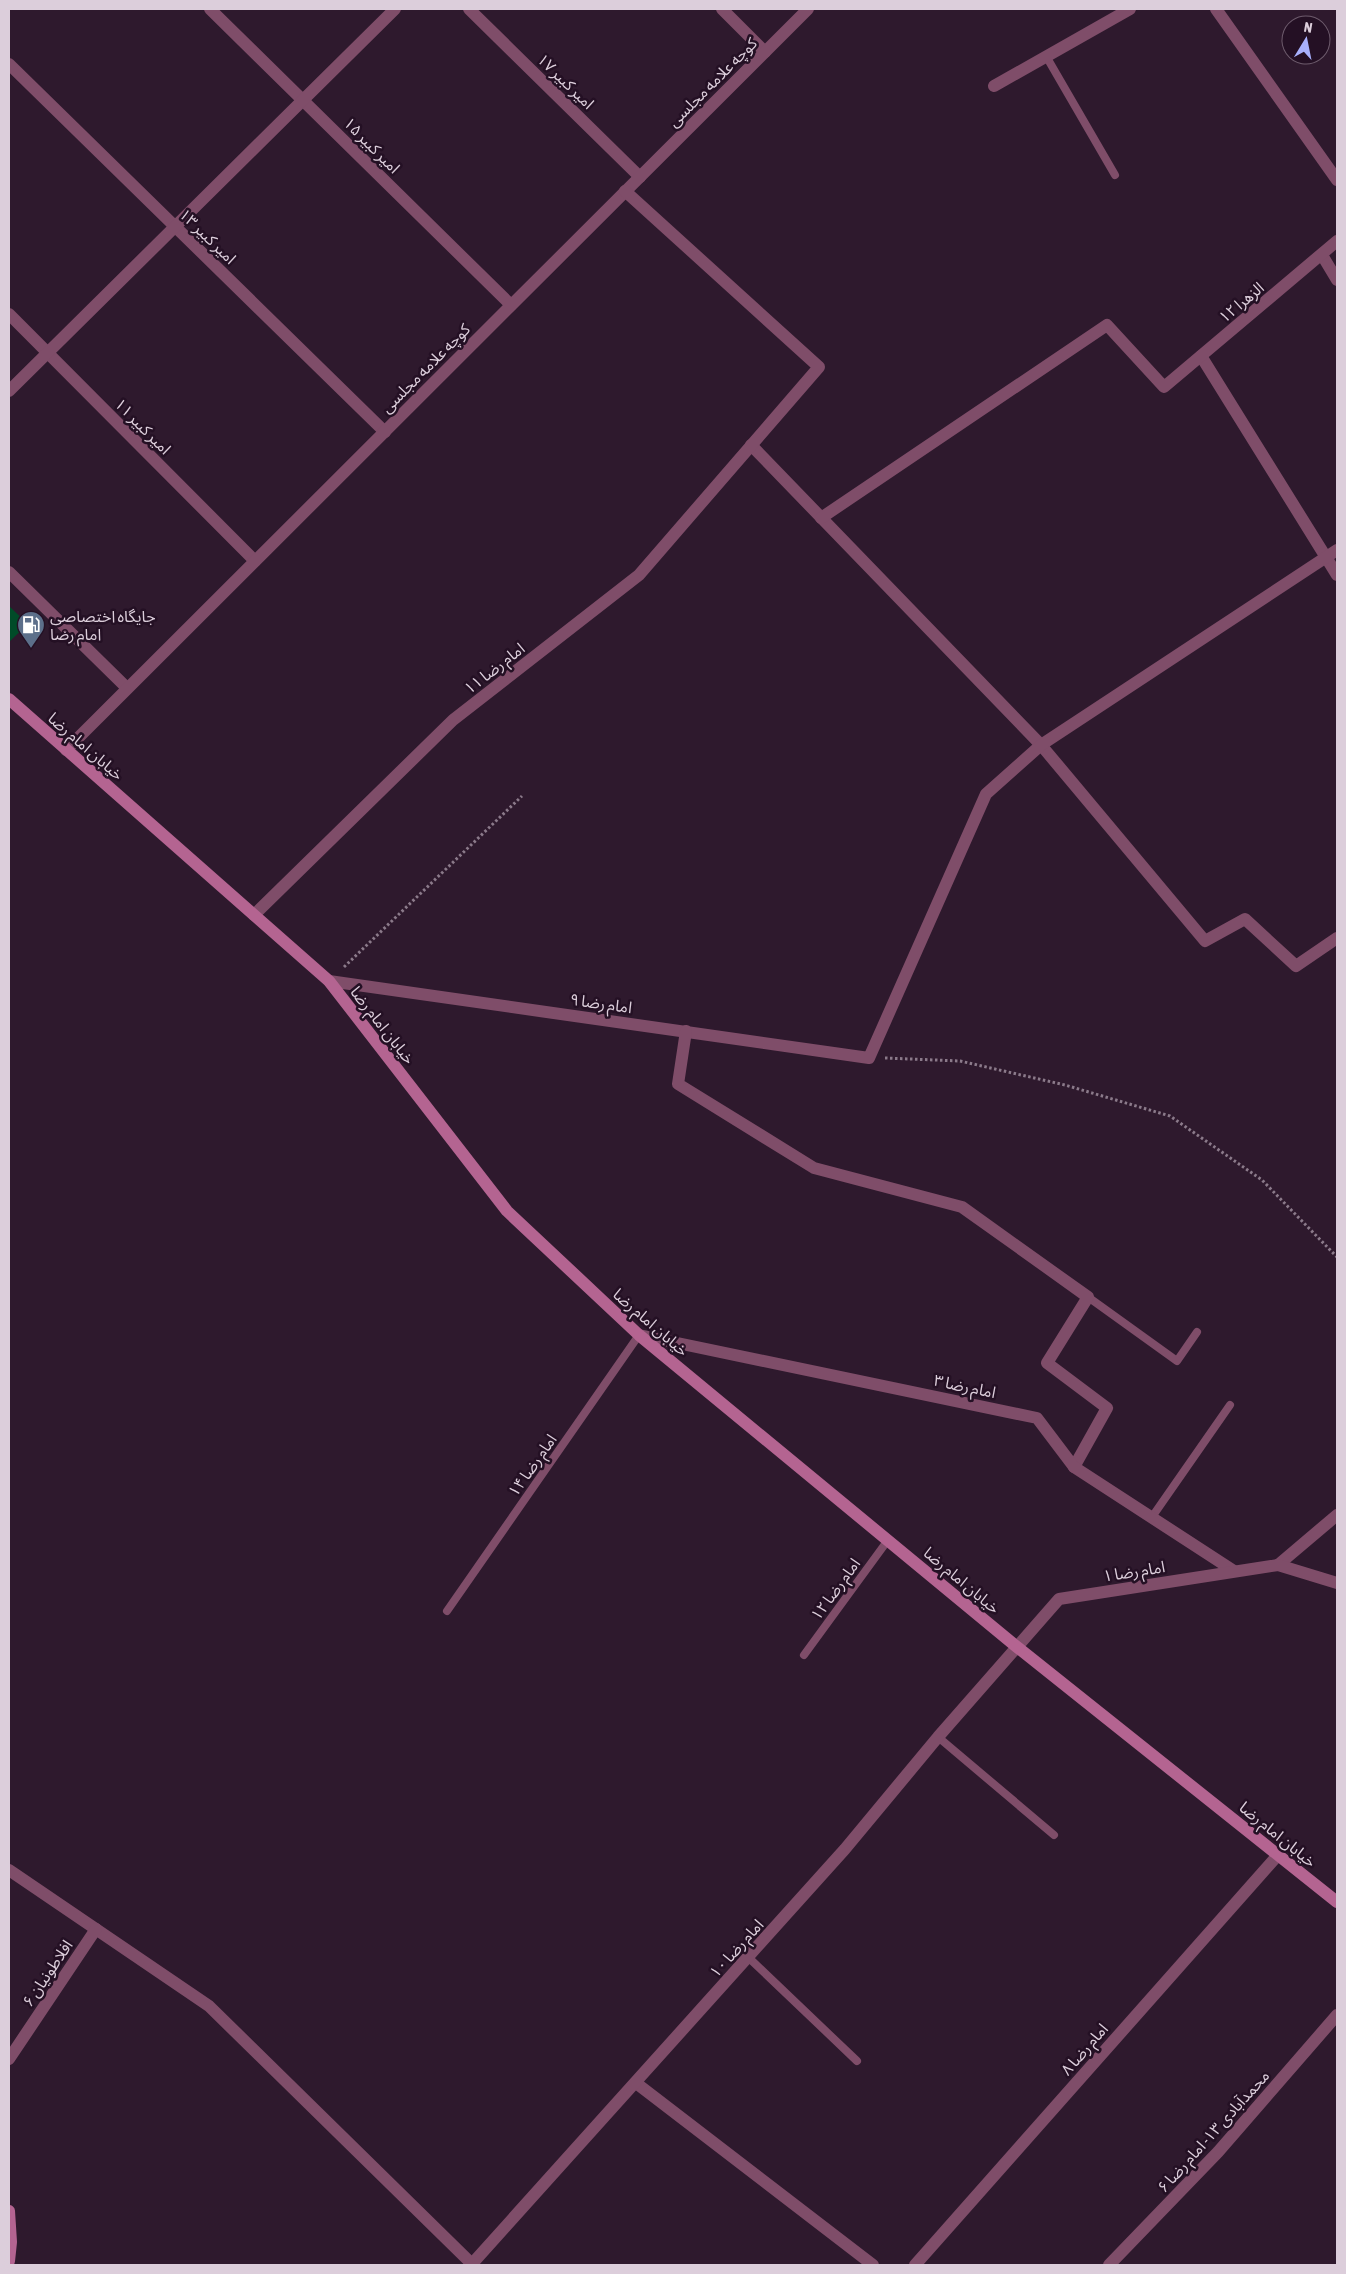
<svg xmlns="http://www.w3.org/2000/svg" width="1346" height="2274" viewBox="0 0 1346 2274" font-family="'Asap Condensed','Noto Sans Arabic',sans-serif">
<rect width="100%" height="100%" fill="#2e192d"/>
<polygon fill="#004b28" points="9,606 28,624 9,642"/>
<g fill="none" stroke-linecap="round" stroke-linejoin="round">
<g stroke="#8b7a8a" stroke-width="3" stroke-dasharray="2.5 2.5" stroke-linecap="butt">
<polyline points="344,967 522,796"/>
<polyline points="885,1058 960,1061 1065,1085 1170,1116 1262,1180 1337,1257"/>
</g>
<g stroke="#7f4d69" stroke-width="8">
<polyline points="1046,56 1115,175"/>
<polyline points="1088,1297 1177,1361 1197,1332"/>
<polyline points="1152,1517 1230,1405"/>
<polyline points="447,1611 639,1335"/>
<polyline points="804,1655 888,1540"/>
<polyline points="938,1737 1054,1835"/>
<polyline points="749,1958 857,2061"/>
</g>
<g stroke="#7f4d69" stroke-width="12">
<polyline points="210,9 511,305"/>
<polyline points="469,9 640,177"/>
<polyline points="722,9 765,52"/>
<polyline points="1216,9 1337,180"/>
<polyline points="9,64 385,432"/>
<polyline points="994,86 1130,9"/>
<polyline points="1322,255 1337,280"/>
<polyline points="9,314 255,561"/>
<polyline points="1201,356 1337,575"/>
<polyline points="9,391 395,9"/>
<polyline points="751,445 1041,745 1205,941 1245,919 1296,966 1337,938"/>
<polyline points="821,518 1107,325 1164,387 1337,241"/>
<polyline points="9,572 127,688"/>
<polyline points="66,750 808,9"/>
<polyline points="254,915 453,720 639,575 819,367 625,191"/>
<polyline points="329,981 869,1058 986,794 1041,745 1337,550"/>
<polyline points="686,1031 678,1084 814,1168 962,1207 1088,1297 1047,1363 1107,1408 1074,1467"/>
<polyline points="639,1335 1037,1418 1074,1467 1234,1571"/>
<polyline points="1278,1565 1337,1515"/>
<polyline points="9,1870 209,2006 472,2264"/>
<polyline points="9,2059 96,1929"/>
<polyline points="636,2083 873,2265"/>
<polyline points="471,2265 845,1849 938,1737 1059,1599 1278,1565 1337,1583"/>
<polyline points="915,2265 1278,1855"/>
<polyline points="1109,2265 1218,2152 1337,2015"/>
</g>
<g stroke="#b46491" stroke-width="12">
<polyline points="9,699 329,981 507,1211 639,1335 1017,1647 1337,1902"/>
<polyline points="9,2211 11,2242 9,2261"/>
</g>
</g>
<defs>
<symbol id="fuel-pin" viewBox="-11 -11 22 30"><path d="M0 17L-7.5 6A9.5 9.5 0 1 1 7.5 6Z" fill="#5c6f8a" stroke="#241024"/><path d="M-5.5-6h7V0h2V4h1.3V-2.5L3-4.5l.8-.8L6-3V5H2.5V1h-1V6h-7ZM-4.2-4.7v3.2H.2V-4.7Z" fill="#fff"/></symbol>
</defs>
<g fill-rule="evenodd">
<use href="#fuel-pin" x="15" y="609" width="32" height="43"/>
</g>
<g text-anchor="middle" stroke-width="5" stroke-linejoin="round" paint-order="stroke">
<g font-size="16" fill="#dccedb" stroke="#241024">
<text transform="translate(566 81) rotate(44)" y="6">امیر کبیر ۱۷</text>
<text transform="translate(712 82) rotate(-45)" y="6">کوچه علامه مجلسی</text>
<text transform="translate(372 145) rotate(45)" y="6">امیر کبیر ۱۵</text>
<text transform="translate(208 236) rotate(44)" y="6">امیر کبیر ۱۳</text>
<text transform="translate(1241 302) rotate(-40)" y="6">الزهرا ۱۲</text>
<text transform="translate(425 368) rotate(-45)" y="6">کوچه علامه مجلسی</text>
<text transform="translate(143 426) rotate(45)" y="6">امیر کبیر ۱۱</text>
<text transform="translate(494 668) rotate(-38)" y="6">امام رضا ۱۱</text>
<text transform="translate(86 746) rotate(41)" y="6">خیابان امام رضا</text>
<text transform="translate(601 1003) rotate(8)" y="6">امام رضا ۹</text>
<text transform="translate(383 1025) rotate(52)" y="6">خیابان امام رضا</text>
<text transform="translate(651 1322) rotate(41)" y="6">خیابان امام رضا</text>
<text transform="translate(965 1386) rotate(12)" y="6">امام رضا ۳</text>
<text transform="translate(532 1465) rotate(-55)" y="6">امام رضا ۱۴</text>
<text transform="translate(1134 1571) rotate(-9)" y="6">امام رضا ۱</text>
<text transform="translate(962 1580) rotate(40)" y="6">خیابان امام رضا</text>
<text transform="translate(835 1589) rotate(-54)" y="6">امام رضا ۱۲</text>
<text transform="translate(1278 1834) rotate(39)" y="6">خیابان امام رضا</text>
<text transform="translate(736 1948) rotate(-48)" y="6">امام رضا ۱۰</text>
<text transform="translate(47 1973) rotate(-56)" y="6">افلاطونیان ۶</text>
<text transform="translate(1084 2049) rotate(-49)" y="6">امام رضا ۸</text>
<text transform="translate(1213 2131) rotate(-48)" y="6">محمدآبادی ۱۳- امام رضا ۶</text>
</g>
<g font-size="16" fill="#dccedb" stroke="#241024" text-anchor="start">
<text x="50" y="622">جایگاه اختصاصی<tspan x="50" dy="18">امام رضا</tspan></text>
</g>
</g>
<rect width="1346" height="2274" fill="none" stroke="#dccedb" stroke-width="20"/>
<g transform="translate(1306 40) rotate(10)"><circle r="24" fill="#241024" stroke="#6e5c6d"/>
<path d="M0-4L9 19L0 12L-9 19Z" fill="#a8b0fc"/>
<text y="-8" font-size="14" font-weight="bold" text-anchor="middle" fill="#dccedb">N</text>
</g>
</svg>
